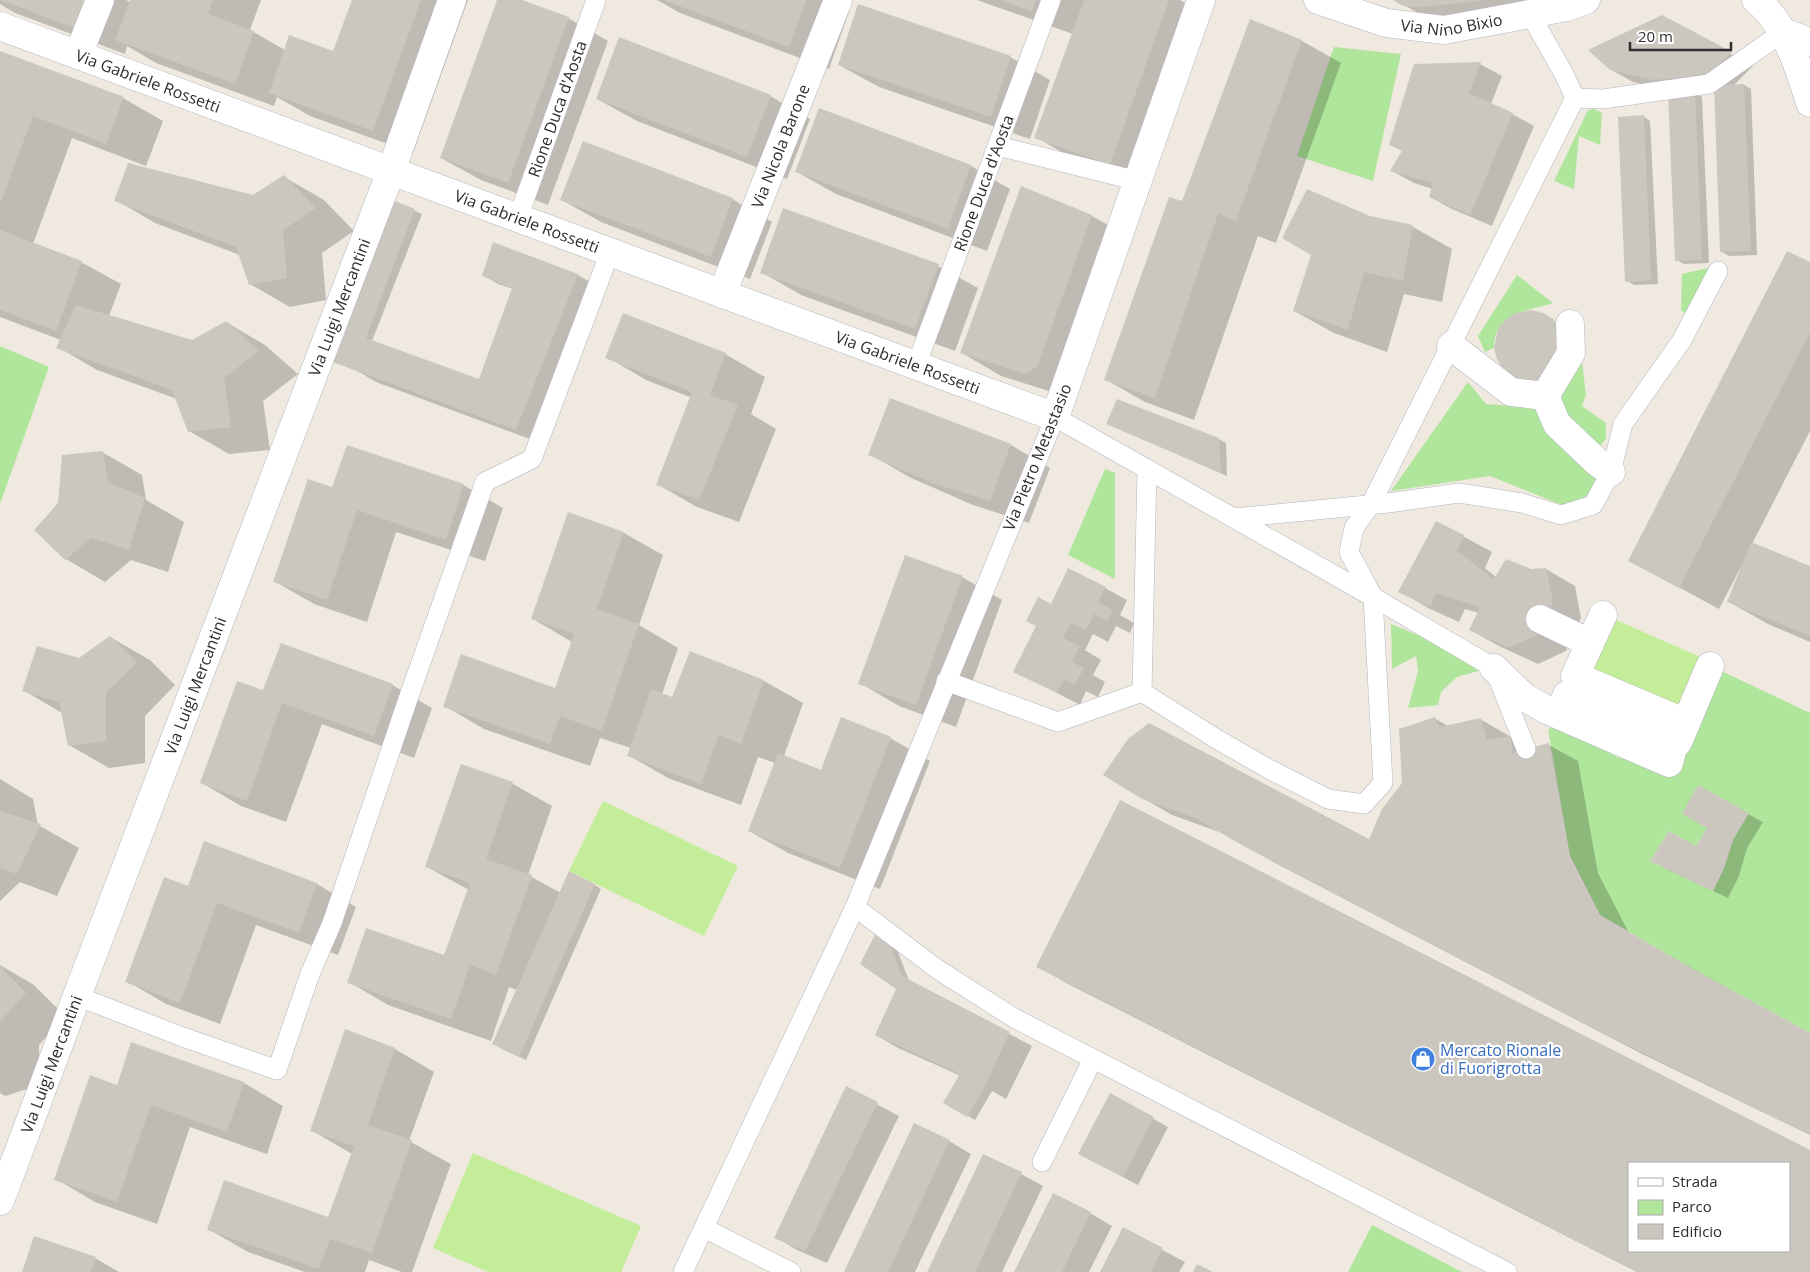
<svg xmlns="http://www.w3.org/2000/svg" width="1810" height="1272" viewBox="0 0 1810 1272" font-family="'Open Sans',sans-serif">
<rect width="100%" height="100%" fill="#efe9e0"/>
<g fill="#b0e69c" fill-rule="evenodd">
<polygon points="1334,47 1401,54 1373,181 1297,156"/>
<polygon points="1594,109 1602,113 1600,145 1579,136 1574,189 1554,181 1588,110"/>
<polygon points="1708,268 1688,316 1681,310 1682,274"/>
<path d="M1517,275L1553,303C1526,312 1495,311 1494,348L1485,352L1478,336Z"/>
<polygon points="0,346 49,367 0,504"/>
<polygon points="1580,346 1586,395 1582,406 1606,423 1606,439 1598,448 1558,404"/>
<polygon points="1468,382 1486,404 1537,408 1598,472 1590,496 1562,505 1490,476 1391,491"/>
<polygon points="1105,469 1115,473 1115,579 1068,555"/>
<polygon points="1391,624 1449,648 1482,670 1457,677 1441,692 1438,705 1408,708 1418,671 1416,656 1392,669"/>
<path d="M1715,668L1810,713V1033L1691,968L1600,915L1570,856L1548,729L1560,726L1619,758L1651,749ZM1707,828L1733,840L1724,868L1713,891L1650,861L1669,831L1696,846Z"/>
<polygon points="1372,1225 1462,1272 1348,1272"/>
</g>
<g fill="#c3ed98">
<polygon points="1607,616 1707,660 1681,718 1582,675"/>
<polygon points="603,801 738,866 704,936 569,871"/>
<polygon points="473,1153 641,1226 621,1272 488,1272 433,1248"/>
</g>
<g fill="#0003" fill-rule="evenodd">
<polygon points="0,0 126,0 130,2 131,0 261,0 250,30 285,50 334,53 353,1 350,0 468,0 413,153 310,116 277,97 274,106 156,63 127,46 125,54 15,13 0,4"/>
<polygon points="498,0 518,0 568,18 608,41 548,205 481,180 441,158"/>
<polygon points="657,0 834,0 850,9 829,69 680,13"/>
<polygon points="977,0 1180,0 1210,17 1150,187 1075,160 1036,137 1073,34"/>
<polygon points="1395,0 1562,0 1537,9 1427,18"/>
<polygon points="1662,17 1753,66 1733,86 1744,85 1751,89 1757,255 1729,256 1722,252 1715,89 1695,93 1702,97 1709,263 1684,264 1677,260 1680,93 1633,82 1610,69"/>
<polygon points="1251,20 1302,41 1341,63 1276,243 1258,236 1194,420 1145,402 1105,379 1183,203"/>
<polygon points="0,52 123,98 163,121 146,166 72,138 33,244 81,262 121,284 109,316 192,341 226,322 265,345 298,374 263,401 270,450 229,454 189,431 177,399 97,370 58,347 61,340 0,317"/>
<polygon points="1010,57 1050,80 1030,139 879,87 839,65"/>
<polygon points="1480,64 1502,76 1491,104 1512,114 1534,126 1492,226 1452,209 1430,197 1433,189 1414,183 1392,171"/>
<polygon points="770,96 810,119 787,179 637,121 597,99"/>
<polygon points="819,110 971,166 1010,189 987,251 836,194 797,172"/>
<polygon points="1643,116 1650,121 1658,284 1634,285 1627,281"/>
<polygon points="284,177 324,200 354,231 322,253 326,300 290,307 250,284 240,255 155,223 116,200 253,196"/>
<polygon points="1022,188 1092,216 1131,238 1065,396 1001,376 962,353"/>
<polygon points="732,199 772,222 750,279 601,222 562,200"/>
<polygon points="393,202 422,214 372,341 480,381 513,289 498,284 483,275 494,244 578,275 592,283 538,442 376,382 361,373 332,360"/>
<polygon points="1369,217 1413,227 1452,249 1442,302 1404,294 1387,352 1334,333 1294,311"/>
<polygon points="1810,264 1810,431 1752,544 1810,567 1810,642 1768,624 1729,602 1742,568 1741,567 1719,609 1630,561"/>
<polygon points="938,266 978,288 955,351 801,295 761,272"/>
<polygon points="725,354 765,377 751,414 776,429 739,522 697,507 657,484 692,398 646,380 607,357"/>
<polygon points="891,400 1011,445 1050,468 1029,523 973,505 909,477 870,454"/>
<polygon points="1115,427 1219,439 1226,443 1227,476"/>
<polygon points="102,452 142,475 146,500 184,522 168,572 131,560 105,582 66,559 35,530"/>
<polygon points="463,485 503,508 485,561 396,532 367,622 314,604 274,581 333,489"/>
<polygon points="569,513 624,533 663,555 639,625 678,648 662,694 673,699 690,653 764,681 803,703 784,756 821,771 890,738 930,761 880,889 788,853 749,831 775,763 758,757 741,805 668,778 628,755 631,748 600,738 590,766 484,729 445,706 556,689 572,642 533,619"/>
<polygon points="1437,522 1492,552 1485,568 1496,577 1546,569 1575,586 1581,618 1566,651 1538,664 1499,646 1470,630 1479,613 1465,609 1459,622 1428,608 1399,591"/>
<polygon points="962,577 1002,600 956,727 899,706 860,683"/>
<polygon points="1105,588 1127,600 1120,615 1134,623 1130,633 1116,626 1108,642 1093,634 1085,650 1101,660 1093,675 1105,682 1098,697 1086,691 1080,705 1015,671 1051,605"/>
<polygon points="110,637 150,660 175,685 145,716 145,763 109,768 69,745 62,713 23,690 79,660"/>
<polygon points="392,685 432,708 414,758 322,724 286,822 241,806 202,783 264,692"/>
<polygon points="1434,718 1448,726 1480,719 1532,749 1549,745 1578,761 1598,873 1629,933 1810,1034 1810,1135 1642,1054 1277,864 1225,834 1172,815 1143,798 1370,840 1403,784"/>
<polygon points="462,766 513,784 552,806 528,875 561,893 595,885 601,889 526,1060 500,1048 517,990 509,987 491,1041 388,1005 349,982 445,957 469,890 427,867"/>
<polygon points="0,779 33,799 38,825 79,848 57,896 20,882 0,901"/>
<polygon points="1748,814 1763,822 1747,848 1739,876 1728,898 1666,869"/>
<polygon points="205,842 317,884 356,907 338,955 256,925 220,1024 166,1004 127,981 189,887"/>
<polygon points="876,935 895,944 909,981 1032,1046 1006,1099 992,1091 975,1120 945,1102 961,1076 898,1048 876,1035 898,988"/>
<polygon points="0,965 34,985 65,1016 39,1045 40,1085 5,1096 0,1093"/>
<path d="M1038,966L1810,1152V1272H1637L1066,983ZM1629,1163H1789V1251H1629Z"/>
<polygon points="395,1049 434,1072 409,1141 451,1164 412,1272 402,1272 369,1260 365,1272 305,1272 248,1252 208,1229 329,1218 352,1154 311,1130"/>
<polygon points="244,1083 283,1106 267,1154 190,1127 157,1224 95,1202 56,1179 117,1086"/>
<polygon points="846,1088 899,1116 827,1263 797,1250 775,1237"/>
<polygon points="1111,1095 1168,1127 1138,1185 1094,1162"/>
<polygon points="949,1141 971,1154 915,1272 845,1272"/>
<polygon points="1021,1174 1043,1186 1002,1272 929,1272"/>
<polygon points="1090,1213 1112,1226 1089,1272 1016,1272"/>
<polygon points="1123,1229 1185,1262 1179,1272 1101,1272"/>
<polygon points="95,1258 119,1272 23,1272"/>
</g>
<g fill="#cbc7be" fill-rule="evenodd">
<polygon points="0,0 97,0 85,32"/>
<polygon points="130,0 213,0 208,14 254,31 235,84 115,40"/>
<polygon points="352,0 421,0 373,131 269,93 289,35 333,51"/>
<polygon points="497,0 522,0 569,17 508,183 440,158"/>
<polygon points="663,0 806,0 789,47"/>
<polygon points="1000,0 1036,0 1032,12"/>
<polygon points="1084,0 1169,0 1110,165 1034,138"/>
<polygon points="1393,0 1478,0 1479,1 1420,7 1403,6"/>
<polygon points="858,4 1011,56 991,117 838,65"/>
<polygon points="1662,15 1732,52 1709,75 1654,80 1610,70 1588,50"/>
<polygon points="1250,19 1302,40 1236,221 1218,214 1155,398 1104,380 1169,197 1182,201"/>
<polygon points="619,37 771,95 747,157 596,99"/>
<polygon points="0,51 124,97 106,144 33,116 0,204"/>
<polygon points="1481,62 1469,93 1513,113 1470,215 1429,197 1433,183 1390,171 1402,151 1389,145 1414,64"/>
<polygon points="1744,84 1751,251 1720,252 1714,85"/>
<polygon points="1695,92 1702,260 1675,261 1668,93"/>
<polygon points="819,108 971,165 948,229 795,172"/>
<polygon points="1644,115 1651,280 1625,282 1618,117"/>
<polygon points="583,141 733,198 711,257 560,200"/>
<polygon points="128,163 253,195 284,175 316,208 283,230 287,278 249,285 236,247 114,201"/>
<polygon points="1021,186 1092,215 1037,367 1025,374 960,353"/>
<polygon points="1307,189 1370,216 1413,225 1403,281 1364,272 1348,330 1293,311 1311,255 1282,238"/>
<polygon points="392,200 415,209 366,338 479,379 512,288 482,276 493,242 578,274 516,430 330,361"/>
<polygon points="783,208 939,264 915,329 760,273"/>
<polygon points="0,230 82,261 56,331 0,310"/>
<polygon points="1787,251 1810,262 1810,332 1679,588 1628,561"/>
<polygon points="76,305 192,340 226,321 259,351 224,378 231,427 188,432 172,390 56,348"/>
<polygon points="1531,310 1543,313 1553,319 1560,328 1564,338 1545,377 1534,381 1523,380 1512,377 1503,369 1497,359 1494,348 1498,329 1506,319 1516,313"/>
<polygon points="623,313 726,353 710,395 738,405 699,500 656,485 692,392 605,358"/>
<polygon points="890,398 1011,444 990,501 932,483 868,455"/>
<polygon points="1117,399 1219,438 1221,473 1106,424"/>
<polygon points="347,445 464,484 446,540 357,510 327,600 273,582 308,479 332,487"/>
<polygon points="103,451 108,482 145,498 129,550 91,538 65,560 34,530 58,504 62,455"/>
<polygon points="568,512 624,532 597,609 639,624 602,731 560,716 550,744 443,707 461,654 555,688 574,634 531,619"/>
<polygon points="1436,521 1464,535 1457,551 1494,579 1506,559 1531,569 1546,568 1553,602 1537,635 1509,648 1469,630 1480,607 1436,593 1430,607 1398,592"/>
<polygon points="1751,542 1810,566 1810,636 1727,602"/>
<polygon points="905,555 963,576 916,705 858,684"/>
<polygon points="1068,568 1106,587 1098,602 1113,610 1107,621 1094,614 1086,630 1071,623 1063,638 1080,646 1072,662 1084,668 1075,685 1064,679 1057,693 1013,672 1036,626 1026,621 1038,597 1051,604"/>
<polygon points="110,636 137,662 106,693 106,741 68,746 59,702 22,691 37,646 79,658"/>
<polygon points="281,643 393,684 374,736 282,703 247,801 200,783 237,681 263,690"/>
<polygon points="690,651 764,680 741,744 719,735 701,784 627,756 651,689 672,697"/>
<polygon points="841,717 891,737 840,868 748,831 778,753 821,770"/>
<polygon points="1435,717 1439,727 1481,718 1487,740 1511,736 1512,753 1549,743 1570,856 1600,915 1691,968 1810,1033 1810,1135 1612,1038 1247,848 1195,818 1142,799 1103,775 1128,739 1149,723 1369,839 1382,809 1402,783 1399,729"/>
<polygon points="461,764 513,782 486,859 532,875 496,975 470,965 451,1019 347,983 366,928 444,955 470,883 425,867"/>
<polygon points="1698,785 1749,813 1733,840 1724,868 1713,891 1650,861 1669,831 1696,846 1707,828 1682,814"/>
<path d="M1120,800L1810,1150V1272H1638L1036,967ZM1629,1163H1789V1251H1629Z"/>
<polygon points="0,811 41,824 17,874 0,868"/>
<polygon points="204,841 317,883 299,933 217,903 180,1003 125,982 164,877 188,886"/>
<polygon points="569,871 595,884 519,1057 492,1044"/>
<polygon points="876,933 888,939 902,976 1010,1032 984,1088 967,1117 943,1103 960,1074 875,1035 896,989 860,964"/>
<polygon points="0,966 26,993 0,1022"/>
<polygon points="345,1029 395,1048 368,1125 412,1140 372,1253 330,1239 319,1269 207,1230 224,1180 328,1217 354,1146 310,1131"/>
<polygon points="131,1042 244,1082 227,1132 151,1105 117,1202 54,1180 90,1075 117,1085"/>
<polygon points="846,1086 878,1102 805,1251 774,1238"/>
<polygon points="1110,1093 1154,1117 1123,1177 1078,1154"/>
<polygon points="914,1123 950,1140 888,1272 844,1272"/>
<polygon points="983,1154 1022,1172 975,1272 927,1272"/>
<polygon points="1053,1193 1091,1212 1062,1272 1014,1272"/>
<polygon points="1123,1227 1163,1248 1151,1272 1100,1272"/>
<polygon points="34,1236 96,1257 91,1272 22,1272"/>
<polygon points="1197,1264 1213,1272 1193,1272"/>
</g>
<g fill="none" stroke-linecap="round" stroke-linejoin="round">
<defs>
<g id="lane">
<polyline points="1530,14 1564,74 1575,98"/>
<polyline points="1575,98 1603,99 1709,84 1783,32"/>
<polyline points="998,146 1138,181"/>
<path id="s1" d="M518,218L596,0"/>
<path id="s2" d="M916,366L1051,0"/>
<polyline points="1234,518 1388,503 1459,493 1522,503 1561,515 1593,505 1611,472 1623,424 1682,340 1718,271"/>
<polyline points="946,681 1058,722 1142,692"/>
<polyline points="1142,692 1215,738 1267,768 1328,799 1364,804 1383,783 1373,597 1349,552 1354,528 1371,504 1575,98"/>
<polyline points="1142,692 1147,469"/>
<polyline points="855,907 937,969 1014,1018 1507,1272"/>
<polyline points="77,996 180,1036 277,1070 310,974 332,923 408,699 485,482 532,459 610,252"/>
<polyline points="1042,1162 1093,1059"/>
<polyline points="704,1228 791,1272"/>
<polyline points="683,1272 855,907 1055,417 1373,597 1494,668 1526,749"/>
</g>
<g id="street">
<path id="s3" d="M0,26L1055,417L1201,0"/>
<polyline points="1783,32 1810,42"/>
<polyline points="78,55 100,0"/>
<path id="s4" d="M722,294L838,0"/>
<polyline points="1451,346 1511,392 1545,396 1571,353 1570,324"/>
<polyline points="1545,396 1557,424 1597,462 1611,472"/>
<polyline points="1603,615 1575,676 1686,723"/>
<polyline points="1540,619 1590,643"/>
<polyline points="1494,668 1524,697 1547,710 1669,763 1672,751 1562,706 1567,695 1678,742 1710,666"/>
<path id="s5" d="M0,1201L77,996L391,171L452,0"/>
</g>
<g id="secondary">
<path id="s6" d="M1318,0L1386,23L1444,30L1567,7L1586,0"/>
<path d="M1756,0C1785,22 1800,70 1810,103"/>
</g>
</defs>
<use href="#lane" stroke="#b3b5c1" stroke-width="20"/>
<use href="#street" stroke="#b3b5c1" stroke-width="29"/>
<use href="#secondary" stroke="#b3b5c1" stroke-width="29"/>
<use href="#lane" stroke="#fff" stroke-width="19"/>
<use href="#street" stroke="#fff" stroke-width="28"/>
<use href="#secondary" stroke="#fff" stroke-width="28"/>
</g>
<defs>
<symbol id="shop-disc" viewBox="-11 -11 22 22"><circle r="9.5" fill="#3f7fe0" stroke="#fff"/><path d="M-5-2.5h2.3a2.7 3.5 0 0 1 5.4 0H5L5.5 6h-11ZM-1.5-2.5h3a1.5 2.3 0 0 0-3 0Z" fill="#fff"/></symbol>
</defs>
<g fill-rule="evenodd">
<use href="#shop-disc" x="1409" y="1045" width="28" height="28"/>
</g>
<g text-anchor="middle" stroke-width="4.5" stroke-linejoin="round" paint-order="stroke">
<g font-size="16" fill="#2d2d2d" stroke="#fff">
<text dy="6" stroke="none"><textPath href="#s6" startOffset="138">Via Nino Bixio</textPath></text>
<text dy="6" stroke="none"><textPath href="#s3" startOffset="158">Via Gabriele Rossetti</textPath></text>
<text dy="6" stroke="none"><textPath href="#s1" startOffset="116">Rione Duca d'Aosta</textPath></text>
<text dy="6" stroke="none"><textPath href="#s4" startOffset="159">Via Nicola Barone</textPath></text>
<text dy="6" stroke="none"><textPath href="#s2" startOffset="195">Rione Duca d'Aosta</textPath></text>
<text dy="6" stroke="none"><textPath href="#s3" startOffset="562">Via Gabriele Rossetti</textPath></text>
<text dy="6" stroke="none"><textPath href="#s5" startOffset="956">Via Luigi Mercantini</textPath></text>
<text dy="6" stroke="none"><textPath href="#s3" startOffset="968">Via Gabriele Rossetti</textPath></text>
<text transform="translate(1037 457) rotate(-68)" y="6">Via Pietro Metastasio</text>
<text dy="6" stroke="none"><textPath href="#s5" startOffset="551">Via Luigi Mercantini</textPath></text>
<text dy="6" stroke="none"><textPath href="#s5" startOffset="146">Via Luigi Mercantini</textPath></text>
</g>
<g font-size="16" fill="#366cbe" stroke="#fff" text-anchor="start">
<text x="1440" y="1056">Mercato Rionale<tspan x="1440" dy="18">di Fuorigrotta</tspan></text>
</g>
</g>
<rect x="1628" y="1162" width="162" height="90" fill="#ffffff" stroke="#ababab"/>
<rect x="1638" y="1178" width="25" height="8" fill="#ffffff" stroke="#ababab"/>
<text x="1672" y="1187" font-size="15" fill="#2d2d2d">Strada</text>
<rect x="1638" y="1200" width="25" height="15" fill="#b0e69c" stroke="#ababab"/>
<text x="1672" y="1212" font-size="15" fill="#2d2d2d">Parco</text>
<rect x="1638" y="1224" width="25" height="15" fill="#cbc7be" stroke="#ababab"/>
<text x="1672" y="1237" font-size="15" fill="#2d2d2d">Edificio</text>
<path d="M1630 42v8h101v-8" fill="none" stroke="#2d2d2d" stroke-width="2.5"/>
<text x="1638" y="42" font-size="15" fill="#2d2d2d" stroke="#ffffff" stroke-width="4" paint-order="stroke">20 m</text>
</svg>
